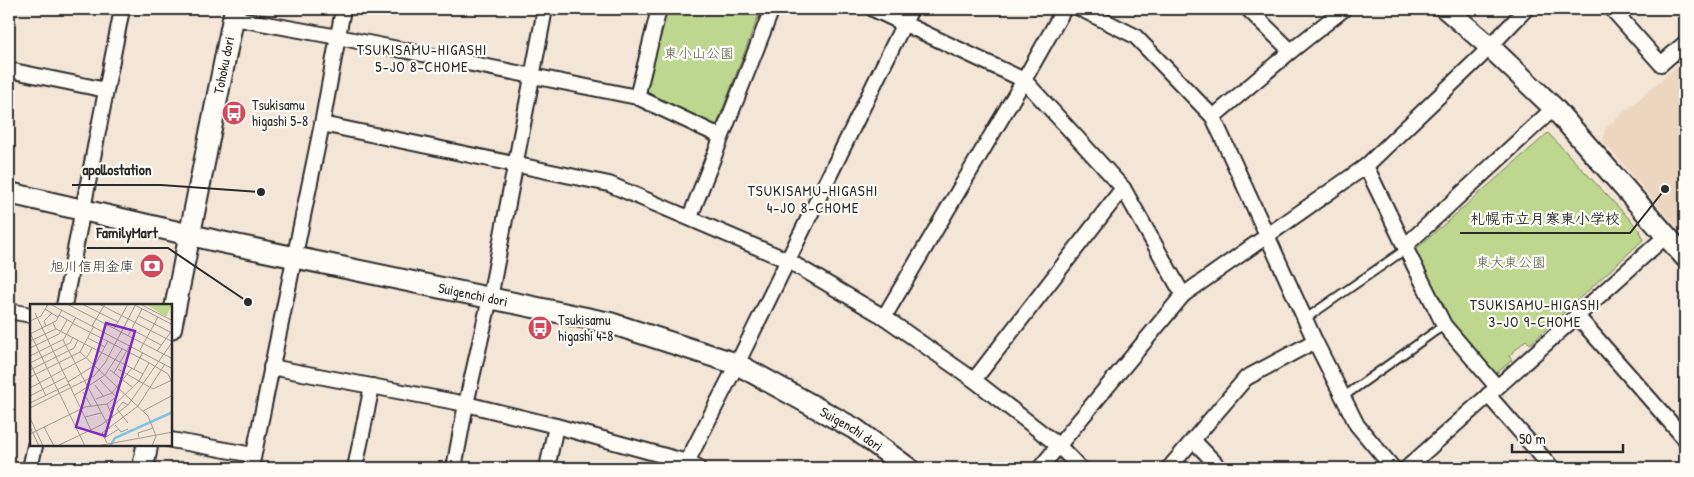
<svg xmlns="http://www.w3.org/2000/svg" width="1694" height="477" viewBox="0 0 1694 477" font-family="'Patrick Hand','Klee One',sans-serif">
<rect width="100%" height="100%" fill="#f3e6d7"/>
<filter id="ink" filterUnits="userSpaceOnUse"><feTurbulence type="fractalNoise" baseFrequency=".02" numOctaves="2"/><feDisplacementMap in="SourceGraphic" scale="10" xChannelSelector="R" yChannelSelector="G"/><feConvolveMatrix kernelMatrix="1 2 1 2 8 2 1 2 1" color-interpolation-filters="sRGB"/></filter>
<g filter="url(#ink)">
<polygon fill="#ecd6c0" points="1685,59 1685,237 1603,141 1605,129"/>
<g fill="#bed78e" stroke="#74815c">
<polygon points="667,9 761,9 717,124 711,124 649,97 646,91"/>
<polygon points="1548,133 1640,230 1643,240 1530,344 1526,340 1509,356 1512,360 1493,376 1452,328 1414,251"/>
</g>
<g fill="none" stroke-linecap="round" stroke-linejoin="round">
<defs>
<g id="lane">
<polyline points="1305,319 1406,249"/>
<polyline points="1343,397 1444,325"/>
</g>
<g id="street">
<polyline points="873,9 1024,80 1123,188 1183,295"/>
<polyline points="1081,9 1135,36 1213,117 1315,341 1357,425 1393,468"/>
<polyline points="1248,9 1291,51"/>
<polyline points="1612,9 1661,64 1685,43"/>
<polyline points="234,18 338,37 637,97 720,136"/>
<polyline points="9,70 106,90"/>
<polyline points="637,97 659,9"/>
<polyline points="1213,117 1291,51 1344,9"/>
<polyline points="322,124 609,184 787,260 884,317 974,380 1059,446 1080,468"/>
<polyline points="1366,166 1406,249 1444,325 1497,387"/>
<polyline points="690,217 772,9"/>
<polyline points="1405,246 1554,108"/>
<polyline points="64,306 122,9"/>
<polyline points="9,311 31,315"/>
<polyline points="1577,316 1685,439"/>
<polyline points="884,317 1024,80 1064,9"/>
<polyline points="271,367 466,404 556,426 687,462 698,468"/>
<polyline points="974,380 1123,188"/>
<polyline points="1488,395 1552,468"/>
<polyline points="171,440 253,455"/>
<polyline points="1193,440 1220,468"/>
<polyline points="30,468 35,446"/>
<polyline points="251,468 322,124 343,9"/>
<polyline points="355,468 372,386"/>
<polyline points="454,468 466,404 490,298 545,9"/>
<polyline points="547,468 556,426"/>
<polyline points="684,468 737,364 911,9"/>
<polyline points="1040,468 1183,295 1366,166 1480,57 1526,9"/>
<polyline points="1169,468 1246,378 1315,341"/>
<polyline points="1407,468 1666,236"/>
</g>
<g id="secondary">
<polyline points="1446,9 1489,46 1554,108 1685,257"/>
<path id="s1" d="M9,193L221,242L610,323L737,364L855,429L908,468"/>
<path id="s2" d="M171,328L235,9"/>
<polyline points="143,468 147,446"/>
</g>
</defs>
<use href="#lane" stroke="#2b2b2b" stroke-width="11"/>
<use href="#street" stroke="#2b2b2b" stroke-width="18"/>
<use href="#secondary" stroke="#2b2b2b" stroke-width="24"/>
<use href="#lane" stroke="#fdfcf7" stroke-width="7"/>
<use href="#street" stroke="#fdfcf7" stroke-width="14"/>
<use href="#secondary" stroke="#fdfcf7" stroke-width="20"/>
</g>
</g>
<defs>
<symbol id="bus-disc" viewBox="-11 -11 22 22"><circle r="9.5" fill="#d1495b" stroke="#fdfcf7"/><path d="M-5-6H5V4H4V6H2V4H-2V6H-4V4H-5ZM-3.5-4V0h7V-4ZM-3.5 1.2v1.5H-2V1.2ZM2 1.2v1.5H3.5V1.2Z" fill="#fff"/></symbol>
<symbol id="bank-disc" viewBox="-11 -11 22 22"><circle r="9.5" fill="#d1495b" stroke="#fdfcf7"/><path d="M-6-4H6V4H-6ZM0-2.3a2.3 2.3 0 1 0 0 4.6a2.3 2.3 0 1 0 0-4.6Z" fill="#fff"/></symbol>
</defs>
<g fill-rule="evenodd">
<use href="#bus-disc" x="220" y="99" width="28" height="28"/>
<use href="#bank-disc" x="138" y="252" width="28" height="28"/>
<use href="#bus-disc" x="526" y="314" width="28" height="28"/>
</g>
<g text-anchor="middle" stroke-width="4.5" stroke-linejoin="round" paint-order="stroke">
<g font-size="14" fill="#575f49" stroke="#fdfcf7">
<text x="699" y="58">東小山公園</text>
<text x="1511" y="267">東大東公園</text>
</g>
<g font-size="14" fill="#2b2b2b" stroke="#fdfcf7">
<text dy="5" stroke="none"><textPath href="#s2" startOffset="268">Tohoku dori</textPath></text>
<text dy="5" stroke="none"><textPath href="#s1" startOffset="475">Suigenchi dori</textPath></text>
<text dy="5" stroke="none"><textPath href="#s1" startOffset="880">Suigenchi dori</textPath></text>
</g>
<g font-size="14" fill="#2b2b2b" stroke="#fdfcf7" text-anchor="start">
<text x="252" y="110">Tsukisamu<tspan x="252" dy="16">higashi 5-8</tspan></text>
<text x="134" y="271" text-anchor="end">旭川信用金庫</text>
<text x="558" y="325">Tsukisamu<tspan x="558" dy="16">higashi 4-8</tspan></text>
</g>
<g font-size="15" letter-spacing="1" fill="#2b2b2b" stroke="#fdfcf7">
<text x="422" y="55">TSUKISAMU-HIGASHI<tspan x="422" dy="17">5-JO 8-CHOME</tspan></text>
<text x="813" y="196">TSUKISAMU-HIGASHI<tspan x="813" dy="17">4-JO 8-CHOME</tspan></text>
<text x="1535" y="310">TSUKISAMU-HIGASHI<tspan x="1535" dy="17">3-JO 9-CHOME</tspan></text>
</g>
</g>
<g transform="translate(30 304)">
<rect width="142" height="142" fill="#f3e6d7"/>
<path d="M116,0H142L136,13Z" fill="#bed78e"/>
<path fill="none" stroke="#83c3e4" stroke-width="2.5" d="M80,142L85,134L143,108"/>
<path fill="none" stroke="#a39b92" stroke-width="1" d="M20,0L143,65M37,0L143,55M52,0L88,18M69,0L143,38M103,0L143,21M110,0L143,17M15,5L28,13M5,9L61,126M29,11L43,19M109,12L140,28M0,17L11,12L18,0M23,19L26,25L113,70M42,19L116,57L138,70L141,76M16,22L14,17L22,9M62,22L75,0M84,25L98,0M101,25L131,41M0,29L55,142M0,30L26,17L32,6M98,32L112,5M58,34L75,43M33,36L80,125M0,37L26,25M0,44L29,30L37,16M110,46L128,13M127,47L143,25M50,48L118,112L126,132L122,142M0,52L34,35L46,13M0,59L40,39L43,33M0,59L16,92M88,65L123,85L142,76M104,65L113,48M0,66L44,44L48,36M80,66L102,83M84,69L100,41M0,73L50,48L64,22M70,76L87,94M38,78L65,61L78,37M65,81L74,93M0,84L57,53L62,44M53,88L61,102M45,91L75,71L92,45M0,92L36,73M66,95L82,89L102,64M0,99L39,80M77,100L83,114M0,104L64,72L75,59L106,0M79,106L109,77L119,59M113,107L143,91M55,113L71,109M0,114L13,142M98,119L87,105L93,98L98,101M85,121L91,128L98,125M0,123L9,142M14,123L24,142M0,130L55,103L77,100L86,93M109,133L108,129L123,124M74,134L89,125M77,139L72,129L108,102L135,60M27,142L71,121L98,101L143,37M67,142L143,128"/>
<path fill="#7b2cbf" fill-opacity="0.15" stroke="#7b2cbf" stroke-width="2.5" d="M76,19L105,27L75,132L46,123Z"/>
<rect width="142" height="142" fill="none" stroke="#2b2b2b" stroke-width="2.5"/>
</g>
<path fill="none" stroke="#2b2b2b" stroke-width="2" d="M261 192L161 185H72M1665 189L1630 233H1460M248 302L168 248H87"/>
<g fill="#2b2b2b" stroke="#fdfcf7" stroke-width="2">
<circle cx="261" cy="192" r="5"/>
<circle cx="1665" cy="189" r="5"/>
<circle cx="248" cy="302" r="5"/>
</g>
<g font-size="15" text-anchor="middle" font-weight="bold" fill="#2b2b2b" stroke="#fdfcf7" stroke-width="4.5" stroke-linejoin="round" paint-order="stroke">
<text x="117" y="175">apollostation</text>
<text x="1545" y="224">札幌市立月寒東小学校</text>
<text x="127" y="238">FamilyMart</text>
</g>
<rect width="1694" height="477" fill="none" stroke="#fdfcf7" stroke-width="30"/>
<rect x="15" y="15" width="1664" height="447" fill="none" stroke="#2b2b2b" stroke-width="2" filter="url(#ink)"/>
<path d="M1512 444v8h111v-8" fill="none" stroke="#2b2b2b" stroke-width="2.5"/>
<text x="1519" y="444" font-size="15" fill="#2b2b2b" stroke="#fdfcf7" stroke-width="4" paint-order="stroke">50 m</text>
</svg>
